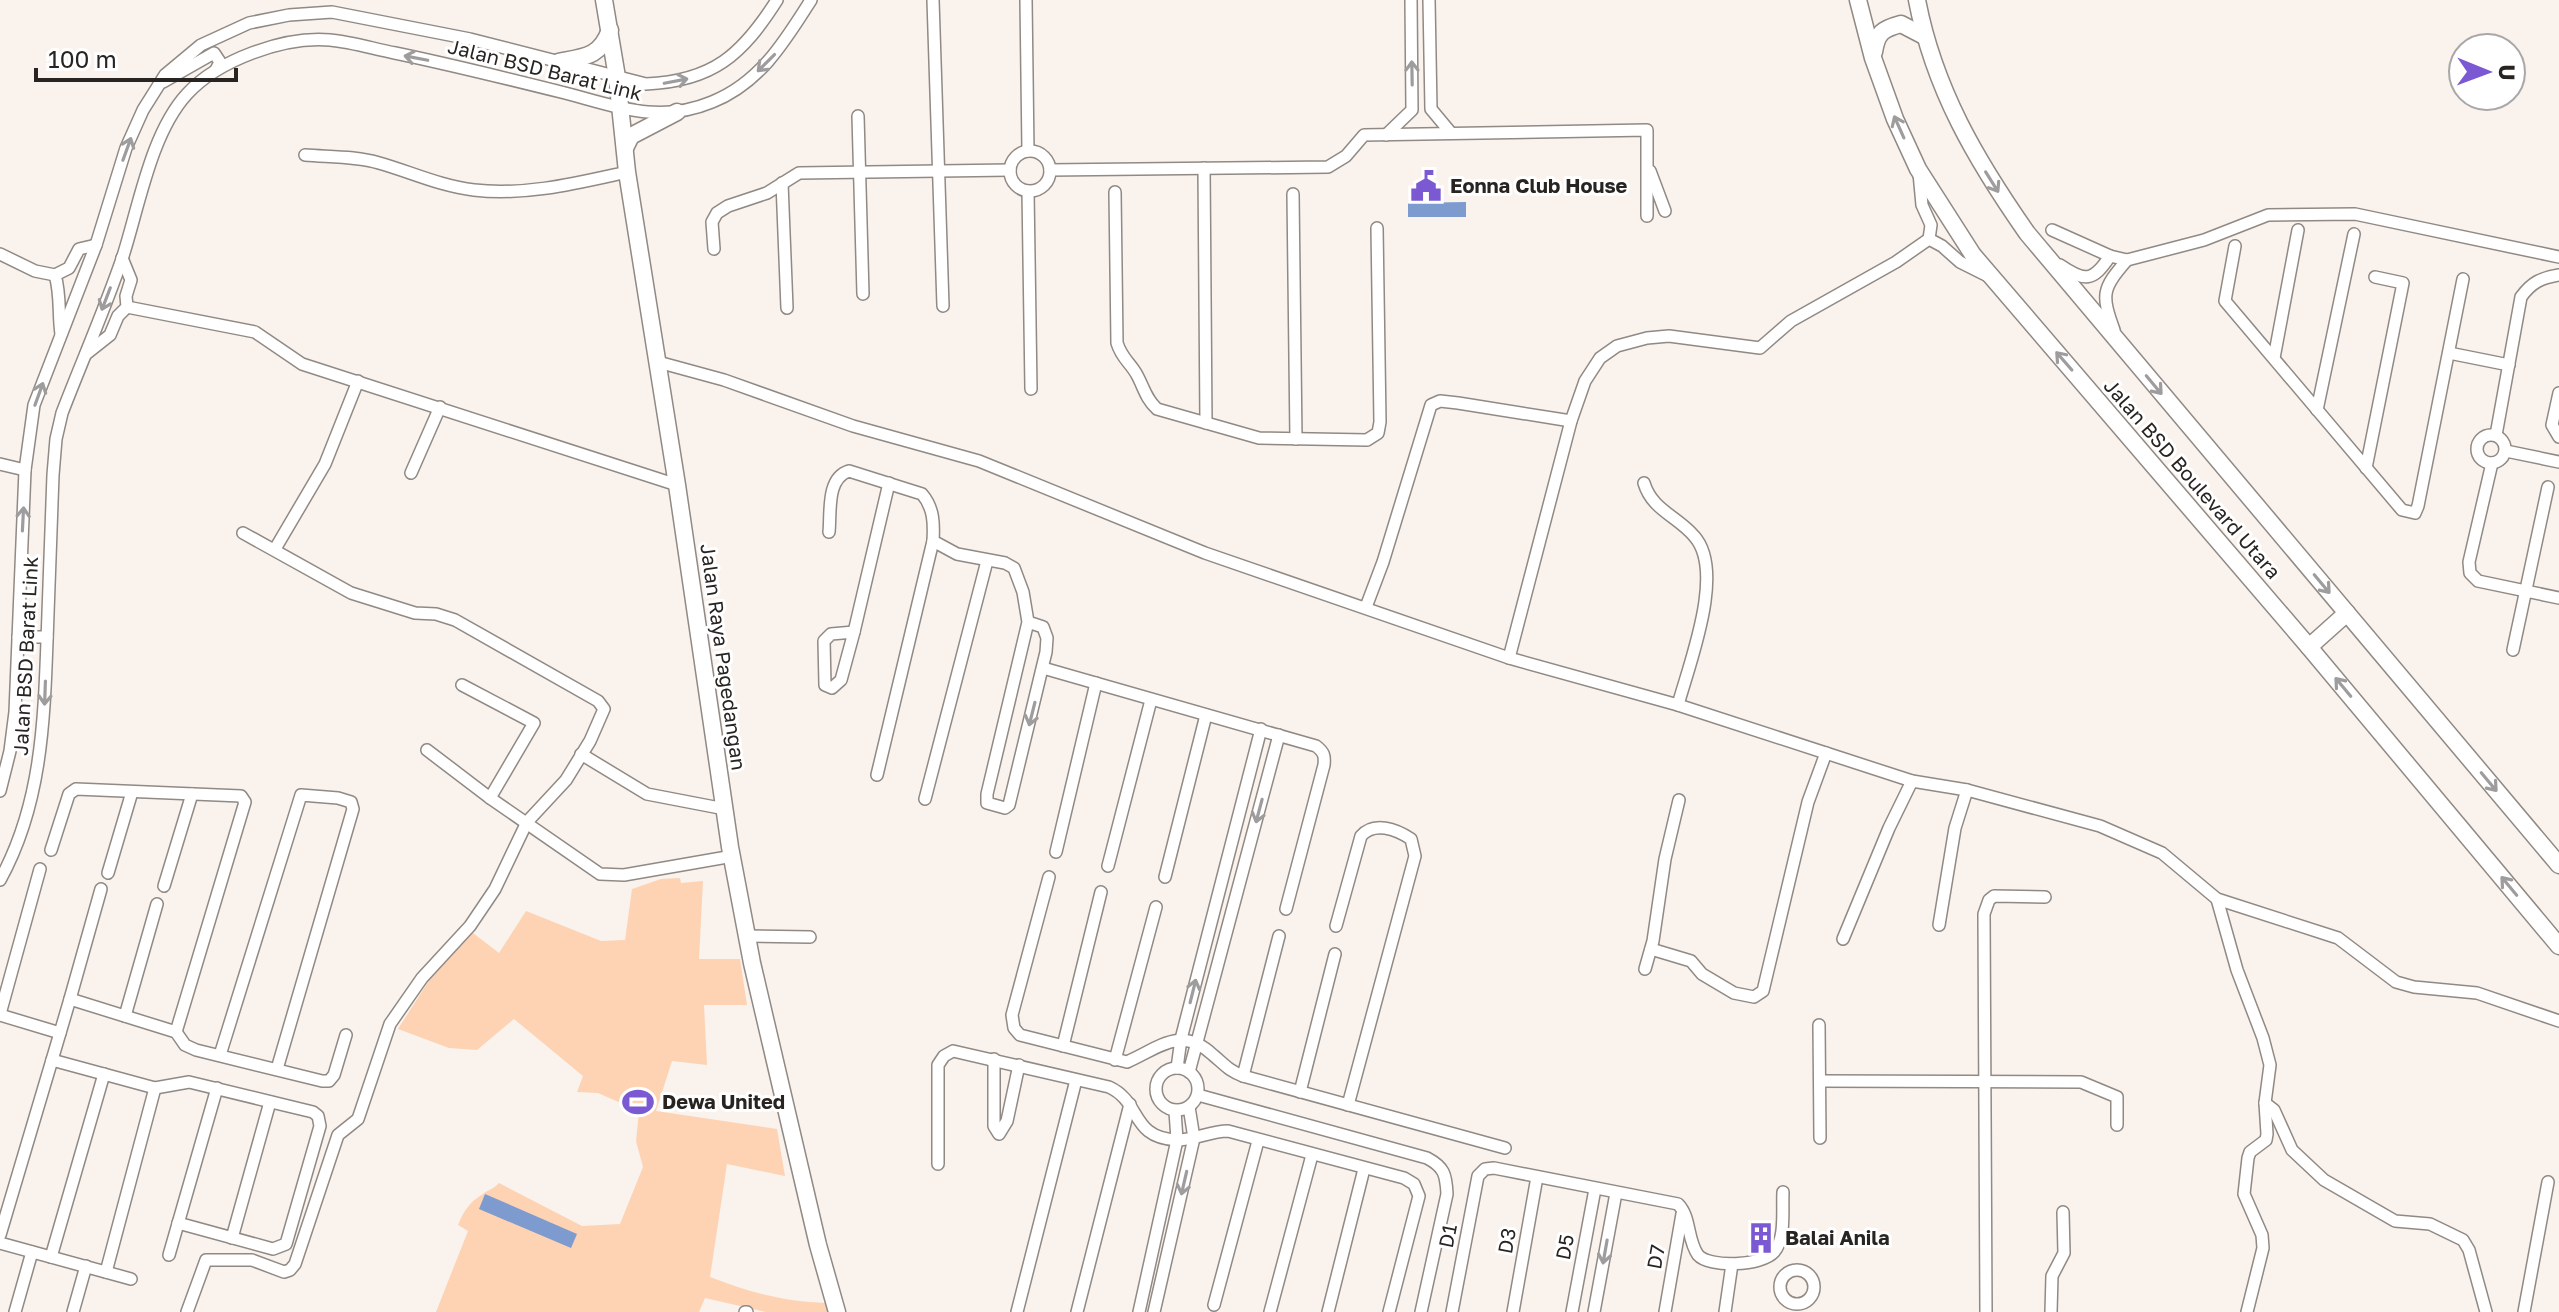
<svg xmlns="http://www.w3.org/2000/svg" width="2559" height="1312" viewBox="0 0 2559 1312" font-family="'Golos Text',sans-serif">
<rect width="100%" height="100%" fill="#faf2ed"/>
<path fill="#fdd3b3" d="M680,878L681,883L703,881L699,959H740L747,1005H704L707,1065L672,1061L656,1111L777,1129L785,1176L727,1164L710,1277C748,1292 785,1302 826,1303L828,1312H766L705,1298L699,1312H436L468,1231L458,1225C464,1210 470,1202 483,1194C489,1189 494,1189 499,1183L582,1226L620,1224L643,1167L636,1141L639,1111L598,1093L577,1092L583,1076L514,1019L477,1050L449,1048L398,1029L430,979L473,933L499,953L526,911L601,941L625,940L632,889L661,879Z"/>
<g fill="#7d9bce">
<polygon points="1466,202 1466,217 1408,217 1408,203"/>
<polygon points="485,1194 577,1234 571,1248 479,1209"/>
</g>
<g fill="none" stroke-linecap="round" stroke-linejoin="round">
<defs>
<g id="street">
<polyline points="933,0 943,306"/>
<polyline points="1026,0 1028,151"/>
<polyline points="1429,0 1431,109 1451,133"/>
<polyline points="163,82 214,53 220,62 216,70"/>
<polyline points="858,116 863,294"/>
<polyline points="1386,135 1412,110 1411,0"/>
<circle cx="1030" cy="171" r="20"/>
<path d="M305,155C329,157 356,156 379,163C411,172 440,186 474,190C526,196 577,183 627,172"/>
<polyline points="1204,168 1206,423"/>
<polyline points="1050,170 1328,167 1346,156 1364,135 1647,130 1647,216"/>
<polyline points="1650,171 1665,211"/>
<polyline points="1919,173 1922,205 1931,225 1929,239 1942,246 1960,262 1988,276"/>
<polyline points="782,183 787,308"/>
<polyline points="1028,191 1031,389"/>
<path d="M1115,192L1117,343C1122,359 1130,362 1137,375C1144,388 1146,399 1157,409L1259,438L1367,440L1378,433L1380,422L1377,228"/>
<polyline points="1293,194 1296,439"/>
<polyline points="2052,230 2110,256 2127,260 2204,240 2268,215 2355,214 2559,257"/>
<polyline points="2235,246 2225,301 2402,510 2415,513 2418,506 2463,279"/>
<polyline points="714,249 712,222 717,213 728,206 767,193 799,173 1010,170"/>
<polyline points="0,254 35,271 55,275"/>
<path d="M2060,265C2085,282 2093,282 2110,256"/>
<polyline points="127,307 255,332 302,364 677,485"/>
<path d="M2114,330C2101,294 2102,289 2127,260"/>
<path d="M61,334C58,314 61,295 55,275L69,268L79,249L96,245"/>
<polyline points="2449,353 2509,365"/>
<polyline points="86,354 110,335 118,316 127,307 126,296 131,280 122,258"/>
<polyline points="2274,358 2298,230"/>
<polyline points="658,362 724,380 853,426 979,461 1205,553 1509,658 1678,705 1912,781 1967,790 2100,826 2162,853 2217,899 2338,938 2396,982 2414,987 2477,993 2559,1021"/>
<polyline points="2559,393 2552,425 2559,437"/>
<polyline points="2317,410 2354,234"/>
<circle cx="2491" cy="449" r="14"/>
<path d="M2496,435L2521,297C2532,282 2541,278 2559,275"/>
<polyline points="2506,451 2559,462"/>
<polyline points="2492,463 2469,562 2470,573 2478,581 2559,598"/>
<polyline points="0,464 25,470"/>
<polyline points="2366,468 2403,283 2375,277"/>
<polyline points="411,473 440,407"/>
<path d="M1644,483C1652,510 1677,516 1694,536C1726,571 1689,664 1678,705"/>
<path d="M829,532C831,513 826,478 849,471L922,494C934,508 934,524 933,541L957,554L1005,563L1014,568L1023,592L1028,622L987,794V803L1005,808L1009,805L1046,652L1047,638L1043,627L1028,622"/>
<polyline points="275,549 325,464 358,381"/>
<polyline points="1366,607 1383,562 1431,405 1440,401 1458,403 1571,421"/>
<polyline points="854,632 889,483"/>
<polygon points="854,632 841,680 832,688 825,685 824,641 831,634"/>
<polyline points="18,637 47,637"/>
<polyline points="2513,650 2548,487"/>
<polyline points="1509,658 1571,421 1585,381 1600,358 1617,346 1647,338 1669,336 1760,348 1791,321 1896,262 1929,239"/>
<path d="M1043,668L1316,746C1324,752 1325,756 1324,765L1286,909"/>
<polyline points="462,685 534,723 490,798"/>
<polyline points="427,750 490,798 600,874 624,875 733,856"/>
<polyline points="581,754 647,794 725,809"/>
<polyline points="877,775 933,541"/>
<path d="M0,791L10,751L15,712L25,470L34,405L96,245L126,148L143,110L165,75L201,45L249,23L289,15L332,12L470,39L646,84C713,81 742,55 777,0"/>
<polyline points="925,799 987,561"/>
<polyline points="51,850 69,794 76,789 241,796 245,802 176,1032"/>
<polyline points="1056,852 1096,683"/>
<polyline points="1108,866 1151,700"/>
<polyline points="108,873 132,792"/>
<path d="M1049,877L1012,1015L1014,1028L1020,1035L1127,1062C1159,1048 1181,1025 1213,1055C1224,1064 1229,1071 1243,1076L1505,1148"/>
<polyline points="1165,877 1206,715"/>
<path d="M0,880C41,806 44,724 47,641C49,586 51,531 53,475L56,439L62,413C82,361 105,309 123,256C139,206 151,133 187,94C218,60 284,36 330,40C352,42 374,49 395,53C453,65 509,79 565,93C618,107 659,124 712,102C760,83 785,41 811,0"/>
<polyline points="164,886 192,794"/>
<polyline points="2217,899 2237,970 2263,1038 2270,1065 2265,1103 2267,1134 2266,1140 2250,1152 2248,1158 2244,1194 2262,1235 2263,1248 2247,1312"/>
<polyline points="1939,925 1955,828 1967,790"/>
<path d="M1336,926L1361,836C1374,821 1396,829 1411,839L1415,856L1348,1105"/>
<polyline points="746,936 810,937"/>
<polyline points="1843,939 1889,828 1912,781"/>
<polyline points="1651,949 1691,961 1702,974 1734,993 1754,997 1763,991 1808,802 1826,753"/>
<polyline points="1645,969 1653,941 1665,859 1679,800"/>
<polyline points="70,999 101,889"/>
<polyline points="0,1014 40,869"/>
<polyline points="0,1015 60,1033 70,999 176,1032 185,1045 196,1050 322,1081 329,1081 334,1075 346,1035"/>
<polyline points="125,1016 157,904"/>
<polyline points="1819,1025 1820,1138"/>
<polyline points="60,1033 52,1060 155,1088 189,1082 313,1112 318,1116 320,1126 286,1244 273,1249 178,1223"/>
<polyline points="1063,1046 1101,892"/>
<polyline points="220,1055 301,795 338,798 351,802 353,809 277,1069"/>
<polyline points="994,1059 994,1126 999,1134 1007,1121 1019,1065"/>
<polyline points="1115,1060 1156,907"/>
<circle cx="1177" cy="1089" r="21"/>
<polyline points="1177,1068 1181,1039 1261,729"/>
<polyline points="1189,1072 1279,735"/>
<polyline points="1243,1076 1279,936"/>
<polyline points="1820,1081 2081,1082 2117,1097 2117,1125"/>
<polyline points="1300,1092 1335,954"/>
<path d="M1198,1095L1427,1158C1444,1167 1446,1174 1447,1194L1421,1312"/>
<polyline points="2265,1103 2274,1110 2292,1150 2324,1180 2395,1221 2430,1224 2463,1240 2469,1250 2486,1312"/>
<path d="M938,1164V1065L944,1056L953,1051L1109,1087C1142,1102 1130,1138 1177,1140C1195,1140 1210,1131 1228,1131L1404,1178L1414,1184L1419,1196L1389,1312"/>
<polyline points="0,1235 52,1060"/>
<polyline points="232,1238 270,1102"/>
<polyline points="0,1243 131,1279"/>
<polyline points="169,1255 217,1088"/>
<polyline points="51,1257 104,1074"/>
<circle cx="1797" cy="1287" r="17"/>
<polyline points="106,1272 155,1088"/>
<polyline points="1214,1305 1258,1141"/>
<polyline points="15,1312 32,1252"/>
<polyline points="73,1312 86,1266"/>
<polyline points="187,1312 206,1260 252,1260 284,1272 290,1270 295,1264 338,1135 358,1119 390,1024 422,978 470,926 495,889 527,822 566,780 590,741 604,709 598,701 455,620 436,614 415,613 351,593 243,533"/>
<polyline points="745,1312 747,1312"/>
<polyline points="1017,1312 1076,1080"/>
<polyline points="1077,1312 1130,1104"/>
<polyline points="1139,1312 1177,1140 1175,1111"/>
<polyline points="1154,1312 1194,1138 1189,1107"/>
<polyline points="1270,1312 1312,1155"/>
<polyline points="1328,1312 1364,1169"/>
<path d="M1452,1312L1478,1176L1485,1169L1494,1168L1678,1204C1691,1217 1687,1240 1698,1255C1709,1268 1762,1266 1774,1252C1786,1238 1782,1210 1783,1192"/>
<polyline points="1513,1312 1537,1177"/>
<polyline points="1572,1312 1595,1189"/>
<polyline points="1594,1312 1616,1193"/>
<polyline points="1665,1312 1682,1214"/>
<polyline points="1725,1312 1732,1264"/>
<polyline points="1986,1312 1984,914 1989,900 1994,896 2045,897"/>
<polyline points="2051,1312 2052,1276 2064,1253 2063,1212"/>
<polyline points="2524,1312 2548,1182"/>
</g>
<g id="secondary">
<polyline points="604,0 617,77 627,172 677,485 730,847 752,963 818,1245 837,1312"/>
<polyline points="1858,0 1873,58 1895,119 1918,169 1973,255 2309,647 2559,946"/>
<path d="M1917,0C1934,89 1976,160 2027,233L2559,865"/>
<path d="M1874,52C1877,33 1882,29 1901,24L1924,36"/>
<path d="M558,62C585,57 600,57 610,30"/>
<polyline points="625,148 631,136 677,112"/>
<polyline points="2309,647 2347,613"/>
</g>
</defs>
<use href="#street" stroke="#908984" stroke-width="14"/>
<use href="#secondary" stroke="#908984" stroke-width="19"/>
<use href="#street" stroke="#fff" stroke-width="11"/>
<use href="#secondary" stroke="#fff" stroke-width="16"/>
</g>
<defs><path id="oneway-shaft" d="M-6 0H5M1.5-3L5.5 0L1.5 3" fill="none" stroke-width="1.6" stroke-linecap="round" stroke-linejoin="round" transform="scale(2)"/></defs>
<g stroke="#9e9c9c">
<use href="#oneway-shaft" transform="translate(416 58) rotate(-169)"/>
<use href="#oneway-shaft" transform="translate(766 63) rotate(135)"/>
<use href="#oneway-shaft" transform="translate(1412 73) rotate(-91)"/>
<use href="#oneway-shaft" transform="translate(676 81) rotate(-11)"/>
<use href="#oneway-shaft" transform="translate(1899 127) rotate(-114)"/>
<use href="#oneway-shaft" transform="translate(127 149) rotate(-70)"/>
<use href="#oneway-shaft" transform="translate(1992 182) rotate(58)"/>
<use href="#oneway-shaft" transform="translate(106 299) rotate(111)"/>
<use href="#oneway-shaft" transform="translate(2064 361) rotate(-131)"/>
<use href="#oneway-shaft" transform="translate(2154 385) rotate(50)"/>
<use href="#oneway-shaft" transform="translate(39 394) rotate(-70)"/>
<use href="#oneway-shaft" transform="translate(23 519) rotate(-87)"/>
<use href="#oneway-shaft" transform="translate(2322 584) rotate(50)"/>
<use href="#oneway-shaft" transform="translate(2343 687) rotate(-130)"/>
<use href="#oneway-shaft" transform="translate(45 693) rotate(92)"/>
<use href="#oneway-shaft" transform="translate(1032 714) rotate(104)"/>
<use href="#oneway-shaft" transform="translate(2489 782) rotate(50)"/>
<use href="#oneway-shaft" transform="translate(1259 811) rotate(105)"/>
<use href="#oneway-shaft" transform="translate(2509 886) rotate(-130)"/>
<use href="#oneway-shaft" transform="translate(1193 991) rotate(-76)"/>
<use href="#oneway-shaft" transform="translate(1184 1183) rotate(103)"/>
<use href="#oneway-shaft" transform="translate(1605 1252) rotate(100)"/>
</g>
<defs>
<symbol id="civic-bare" viewBox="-9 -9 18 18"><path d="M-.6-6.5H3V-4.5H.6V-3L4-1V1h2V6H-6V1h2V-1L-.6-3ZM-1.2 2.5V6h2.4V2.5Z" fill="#7a59d3" stroke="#fff" stroke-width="2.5" paint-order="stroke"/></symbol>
<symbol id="stadium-bare" viewBox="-9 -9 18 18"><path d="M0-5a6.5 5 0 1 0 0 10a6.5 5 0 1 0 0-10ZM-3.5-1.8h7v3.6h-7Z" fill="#7a59d3" stroke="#fff" stroke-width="2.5" paint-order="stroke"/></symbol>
<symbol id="building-bare" viewBox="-9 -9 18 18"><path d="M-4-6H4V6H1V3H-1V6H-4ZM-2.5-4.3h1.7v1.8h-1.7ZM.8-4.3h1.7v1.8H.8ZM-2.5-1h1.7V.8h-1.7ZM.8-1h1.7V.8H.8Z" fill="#7a59d3" stroke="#fff" stroke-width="2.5" paint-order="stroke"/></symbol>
</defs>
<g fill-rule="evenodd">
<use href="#civic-bare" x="1404" y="164" width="44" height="44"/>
<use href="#stadium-bare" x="616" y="1080" width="44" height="44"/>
<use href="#building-bare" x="1739" y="1216" width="44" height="44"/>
</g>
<g text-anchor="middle" stroke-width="6" stroke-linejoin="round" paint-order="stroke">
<g font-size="20" fill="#272422" stroke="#fff">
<text transform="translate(545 70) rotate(14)" y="7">Jalan BSD Barat Link</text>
<text transform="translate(2192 479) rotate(49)" y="7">Jalan BSD Boulevard Utara</text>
<text transform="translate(26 656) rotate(-87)" y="7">Jalan BSD Barat Link</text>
<text transform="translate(723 657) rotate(82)" y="7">Jalan Raya Pagedangan</text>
<text transform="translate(1448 1236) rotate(-79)" y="7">D1</text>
<text transform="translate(1507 1241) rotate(-80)" y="7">D3</text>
<text transform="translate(1565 1247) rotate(-79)" y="7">D5</text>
<text transform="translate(1656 1257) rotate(-80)" y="7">D7</text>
</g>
<g font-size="20" font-weight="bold" fill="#272422" stroke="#fff" text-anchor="start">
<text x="1450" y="193">Eonna Club House</text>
<text x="662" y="1109">Dewa United</text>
<text x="1785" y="1245">Balai Anila</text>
</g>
</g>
<g transform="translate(2487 72) rotate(91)"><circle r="38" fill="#ffffff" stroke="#a9a7a7" stroke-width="2"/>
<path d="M0-6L14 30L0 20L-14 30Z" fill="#7a59d3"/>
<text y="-12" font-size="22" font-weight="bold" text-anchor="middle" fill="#272422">U</text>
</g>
<path d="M36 68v12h200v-12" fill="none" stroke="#272422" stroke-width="4"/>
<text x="48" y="68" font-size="24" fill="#272422" stroke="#ffffff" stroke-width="6" paint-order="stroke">100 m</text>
</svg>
